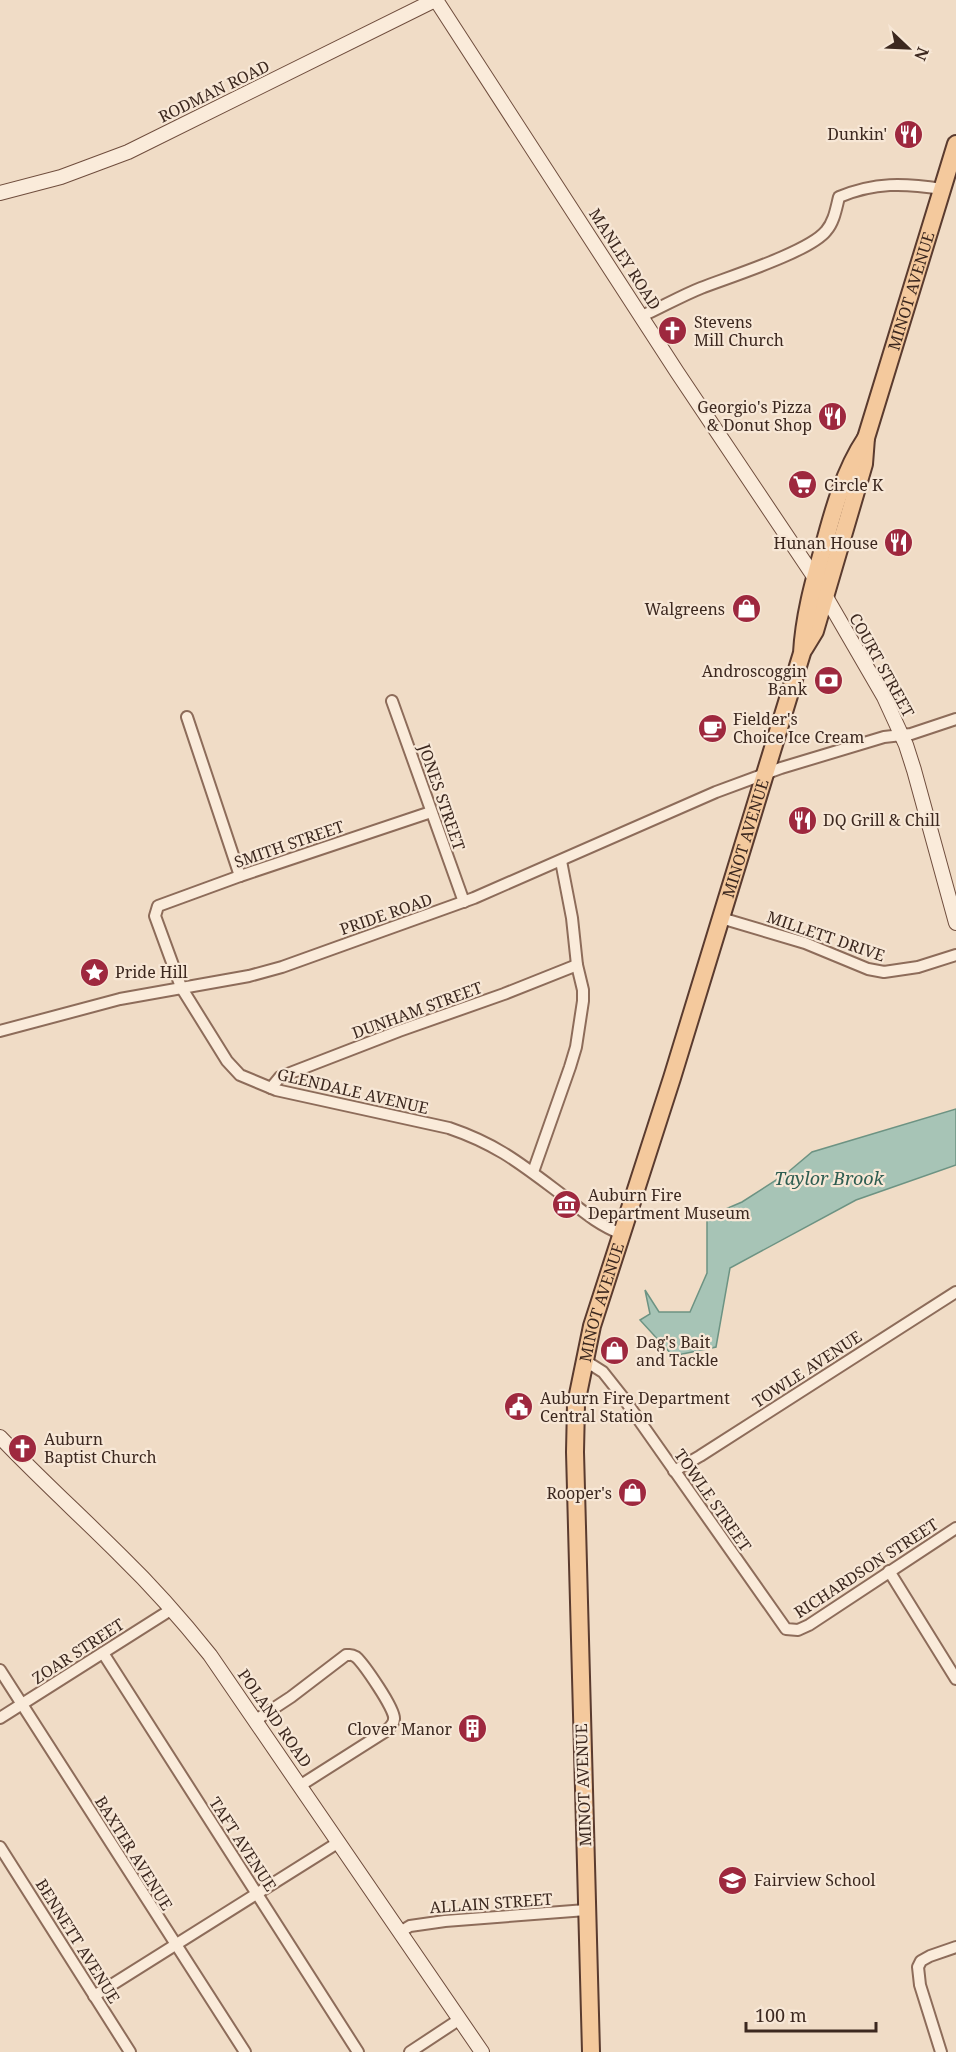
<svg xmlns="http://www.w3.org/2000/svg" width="956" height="2052" viewBox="0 0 956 2052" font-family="'Noto Serif',serif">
<rect width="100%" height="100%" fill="#f0dcc6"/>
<polygon fill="#a7c4b6" stroke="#6d9383" stroke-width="1.5" points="956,1109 956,1165 856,1200 730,1268 716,1347 673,1356 640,1320 650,1314 645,1290 659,1312 690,1312 707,1273 707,1217 742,1202 787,1173 812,1152"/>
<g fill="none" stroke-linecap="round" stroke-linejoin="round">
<defs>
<g id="street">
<path d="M642,316C662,307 681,296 701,288C729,277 809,252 826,231C834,222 836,209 839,197C875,182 904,183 942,189"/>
<polyline points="392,701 464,902"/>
<polyline points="187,717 240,876"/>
<path d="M431,812L240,876L158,906L155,916L181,987L227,1061L240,1075L276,1090L449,1128C493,1143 516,1160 553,1188C576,1205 595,1224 622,1234"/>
<polyline points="721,918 805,943 868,969 884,972 918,967 956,955"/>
<polyline points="0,1031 120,999 249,976 282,967 474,898 716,792 781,768 884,737 911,734 956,719"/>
<polyline points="271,1088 280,1077 399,1031 504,994 577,965"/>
<polyline points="533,1172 570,1067 576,1047 583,1001 583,990 577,965 572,918 561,861"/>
<polyline points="584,1360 603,1372 622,1396 786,1629 798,1630 809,1625 956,1528"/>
<polyline points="674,1471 700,1456 956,1292"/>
<polyline points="889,1571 956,1679"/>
<polyline points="103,1653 358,2052"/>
<polyline points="0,1670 245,2052"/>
<polyline points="0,1718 172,1609"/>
<path d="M256,1720L291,1697L346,1655C352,1655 351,1654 356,1657C363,1663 396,1710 394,1719C394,1724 390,1727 386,1731L301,1785"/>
<polyline points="0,1847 130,2052"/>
<polyline points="400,1932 410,1926 445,1921 586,1910"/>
<polyline points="94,1996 339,1842"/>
<polyline points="410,2052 460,2019"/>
<polyline points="941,2052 920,1985 918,1967 921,1961 930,1956 956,1947"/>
</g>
<g id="secondary">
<polyline points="436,0 677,372 815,578 884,697 906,745 914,770 956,923"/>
<polyline points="0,193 61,177 128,152 435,0"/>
<path d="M0,1437C39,1478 81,1516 121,1556C153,1587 182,1620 210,1655L482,2052"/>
</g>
<g id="primary">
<path id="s1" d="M804,649L815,631L864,464L866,438L956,144"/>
<path id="s2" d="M591,2052L575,1452L576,1404L592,1326L672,1078L802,653C804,617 813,584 823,549C833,511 844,471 866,438"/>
</g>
</defs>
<use href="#street" stroke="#8d6c5a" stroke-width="14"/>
<use href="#secondary" stroke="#6f4d3d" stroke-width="16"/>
<use href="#primary" stroke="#5a3b2f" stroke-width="20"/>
<use href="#street" stroke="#faebda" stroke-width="10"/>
<use href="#secondary" stroke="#faebda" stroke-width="14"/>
<use href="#primary" stroke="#f4c99d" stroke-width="16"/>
</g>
<defs>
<symbol id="restaurant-disc" viewBox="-11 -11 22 22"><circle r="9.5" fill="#9e283e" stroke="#f7e7d6"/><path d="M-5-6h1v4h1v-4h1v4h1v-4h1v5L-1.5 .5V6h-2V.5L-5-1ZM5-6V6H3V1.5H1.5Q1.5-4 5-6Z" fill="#fff"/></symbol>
<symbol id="church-disc" viewBox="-11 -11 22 22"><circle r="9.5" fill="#9e283e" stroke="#f7e7d6"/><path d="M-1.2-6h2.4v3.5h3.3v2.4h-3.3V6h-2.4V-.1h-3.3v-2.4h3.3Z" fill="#fff"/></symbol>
<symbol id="supermarket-disc" viewBox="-11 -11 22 22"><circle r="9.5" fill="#9e283e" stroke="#f7e7d6"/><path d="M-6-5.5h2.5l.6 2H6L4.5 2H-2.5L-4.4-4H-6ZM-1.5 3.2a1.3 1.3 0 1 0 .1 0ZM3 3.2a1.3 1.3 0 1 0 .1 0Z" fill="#fff"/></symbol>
<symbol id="shop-disc" viewBox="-11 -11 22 22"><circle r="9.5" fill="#9e283e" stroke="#f7e7d6"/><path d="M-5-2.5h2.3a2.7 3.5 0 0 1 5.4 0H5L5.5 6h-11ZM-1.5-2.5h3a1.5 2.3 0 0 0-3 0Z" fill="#fff"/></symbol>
<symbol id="bank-disc" viewBox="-11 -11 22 22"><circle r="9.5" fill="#9e283e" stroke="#f7e7d6"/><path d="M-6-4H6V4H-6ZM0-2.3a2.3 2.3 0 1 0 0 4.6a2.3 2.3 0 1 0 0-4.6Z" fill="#fff"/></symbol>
<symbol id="cafe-disc" viewBox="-11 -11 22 22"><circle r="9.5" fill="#9e283e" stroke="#f7e7d6"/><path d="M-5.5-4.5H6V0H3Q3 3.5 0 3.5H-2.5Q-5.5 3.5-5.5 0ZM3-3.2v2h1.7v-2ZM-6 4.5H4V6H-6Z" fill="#fff"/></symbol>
<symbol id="sight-disc" viewBox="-11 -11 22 22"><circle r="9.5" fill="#9e283e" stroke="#f7e7d6"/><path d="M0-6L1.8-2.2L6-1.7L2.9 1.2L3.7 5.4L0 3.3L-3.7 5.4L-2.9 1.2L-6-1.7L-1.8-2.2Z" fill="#fff"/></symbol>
<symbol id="museum-disc" viewBox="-11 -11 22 22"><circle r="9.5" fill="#9e283e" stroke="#f7e7d6"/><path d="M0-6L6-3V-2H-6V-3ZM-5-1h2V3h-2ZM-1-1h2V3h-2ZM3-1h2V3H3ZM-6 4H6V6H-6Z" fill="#fff"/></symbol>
<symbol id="civic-disc" viewBox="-11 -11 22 22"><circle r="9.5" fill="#9e283e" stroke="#f7e7d6"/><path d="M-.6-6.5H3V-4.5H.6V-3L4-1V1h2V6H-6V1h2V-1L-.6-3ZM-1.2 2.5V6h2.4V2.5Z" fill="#fff"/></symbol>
<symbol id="building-disc" viewBox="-11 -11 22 22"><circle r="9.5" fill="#9e283e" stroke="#f7e7d6"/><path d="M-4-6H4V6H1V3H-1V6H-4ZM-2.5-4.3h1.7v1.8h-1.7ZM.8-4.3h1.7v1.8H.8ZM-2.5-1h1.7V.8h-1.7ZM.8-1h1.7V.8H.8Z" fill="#fff"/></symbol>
<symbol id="school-disc" viewBox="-11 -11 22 22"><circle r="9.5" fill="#9e283e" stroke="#f7e7d6"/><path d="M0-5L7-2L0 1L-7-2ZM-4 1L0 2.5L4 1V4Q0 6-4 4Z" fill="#fff"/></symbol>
</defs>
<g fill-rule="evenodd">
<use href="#restaurant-disc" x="892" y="118" width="33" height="33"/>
<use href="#church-disc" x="656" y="314" width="33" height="33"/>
<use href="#restaurant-disc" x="816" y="400" width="33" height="33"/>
<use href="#supermarket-disc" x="786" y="468" width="33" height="33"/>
<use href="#restaurant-disc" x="882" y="526" width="33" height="33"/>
<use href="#shop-disc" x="730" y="592" width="33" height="33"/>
<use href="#bank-disc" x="812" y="664" width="33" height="33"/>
<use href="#cafe-disc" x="696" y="712" width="33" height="33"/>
<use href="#restaurant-disc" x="786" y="804" width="33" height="33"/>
<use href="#sight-disc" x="78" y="956" width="33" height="33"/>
<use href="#museum-disc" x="550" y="1188" width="33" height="33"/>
<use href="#shop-disc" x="598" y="1334" width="33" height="33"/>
<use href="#civic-disc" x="502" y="1390" width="33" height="33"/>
<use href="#church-disc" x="6" y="1432" width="33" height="33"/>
<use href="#shop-disc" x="616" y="1476" width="33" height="33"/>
<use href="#building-disc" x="456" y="1712" width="33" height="33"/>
<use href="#school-disc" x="716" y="1864" width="33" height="33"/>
</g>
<g text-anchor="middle" stroke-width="4.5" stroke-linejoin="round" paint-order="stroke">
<g font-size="16" fill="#3c281f" stroke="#f7e7d6">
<text transform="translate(214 91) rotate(-26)" y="6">RODMAN ROAD</text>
<text transform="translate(625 259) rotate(57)" y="6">MANLEY ROAD</text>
<text dy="6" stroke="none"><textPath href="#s1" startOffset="375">MINOT AVENUE</textPath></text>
<text transform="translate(882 665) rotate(61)" y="6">COURT STREET</text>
<text transform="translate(442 797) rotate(71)" y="6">JONES STREET</text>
<text dy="6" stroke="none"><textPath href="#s2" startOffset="1239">MINOT AVENUE</textPath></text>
<text transform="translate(289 844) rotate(-19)" y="6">SMITH STREET</text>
<text transform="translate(386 914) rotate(-19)" y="6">PRIDE ROAD</text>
<text transform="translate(826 936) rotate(19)" y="6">MILLETT DRIVE</text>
<text transform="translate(417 1010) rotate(-20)" y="6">DUNHAM STREET</text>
<text transform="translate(353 1091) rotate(13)" y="6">GLENDALE AVENUE</text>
<text dy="6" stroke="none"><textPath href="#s2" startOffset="753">MINOT AVENUE</textPath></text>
<text transform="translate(807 1369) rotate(-33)" y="6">TOWLE AVENUE</text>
<text transform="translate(713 1500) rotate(55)" y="6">TOWLE STREET</text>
<text transform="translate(866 1568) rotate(-33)" y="6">RICHARDSON STREET</text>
<text transform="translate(78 1651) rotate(-33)" y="6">ZOAR STREET</text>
<text transform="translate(275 1718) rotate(55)" y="6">POLAND ROAD</text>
<text transform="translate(583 1785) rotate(-92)" y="6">MINOT AVENUE</text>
<text transform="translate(243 1844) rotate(57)" y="6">TAFT AVENUE</text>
<text transform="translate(134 1853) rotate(58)" y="6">BAXTER AVENUE</text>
<text transform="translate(491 1903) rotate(-4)" y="6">ALLAIN STREET</text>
<text transform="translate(78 1941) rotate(58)" y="6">BENNETT AVENUE</text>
</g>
<g font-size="16" fill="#3c281f" stroke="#f7e7d6" text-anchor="start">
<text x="887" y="140" text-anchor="end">Dunkin'</text>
<text x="694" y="328">Stevens<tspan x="694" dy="18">Mill Church</tspan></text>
<text x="812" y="413" text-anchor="end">Georgio's Pizza<tspan x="812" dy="18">&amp; Donut Shop</tspan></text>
<text x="824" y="491">Circle K</text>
<text x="878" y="549" text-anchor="end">Hunan House</text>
<text x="725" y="615" text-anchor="end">Walgreens</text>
<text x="807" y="677" text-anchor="end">Androscoggin<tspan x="807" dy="18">Bank</tspan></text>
<text x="733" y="725">Fielder's<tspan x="733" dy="18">Choice Ice Cream</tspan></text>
<text x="823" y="826">DQ Grill &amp; Chill</text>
<text x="115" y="978">Pride Hill</text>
<text x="588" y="1201">Auburn Fire<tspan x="588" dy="18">Department Museum</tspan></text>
<text x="636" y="1348">Dag's Bait<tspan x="636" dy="18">and Tackle</tspan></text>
<text x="540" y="1404">Auburn Fire Department<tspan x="540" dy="18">Central Station</tspan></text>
<text x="44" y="1445">Auburn<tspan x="44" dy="18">Baptist Church</tspan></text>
<text x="612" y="1499" text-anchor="end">Rooper's</text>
<text x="452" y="1735" text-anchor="end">Clover Manor</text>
<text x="754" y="1886">Fairview School</text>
</g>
<g font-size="18" font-style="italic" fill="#2e5d51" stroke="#f7e7d6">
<text x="829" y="1185">Taylor Brook</text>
</g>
</g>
<g transform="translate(908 48) rotate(113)" stroke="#f7e7d6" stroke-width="4.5" paint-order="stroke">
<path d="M0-4.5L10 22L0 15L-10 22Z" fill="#3c281f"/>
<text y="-9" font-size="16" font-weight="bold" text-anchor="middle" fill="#3c281f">N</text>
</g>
<path d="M746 2022v9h130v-9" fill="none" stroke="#3c281f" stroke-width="3"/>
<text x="755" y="2022" font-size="18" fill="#3c281f" stroke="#f7e7d6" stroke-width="4.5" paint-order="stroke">100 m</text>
</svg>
